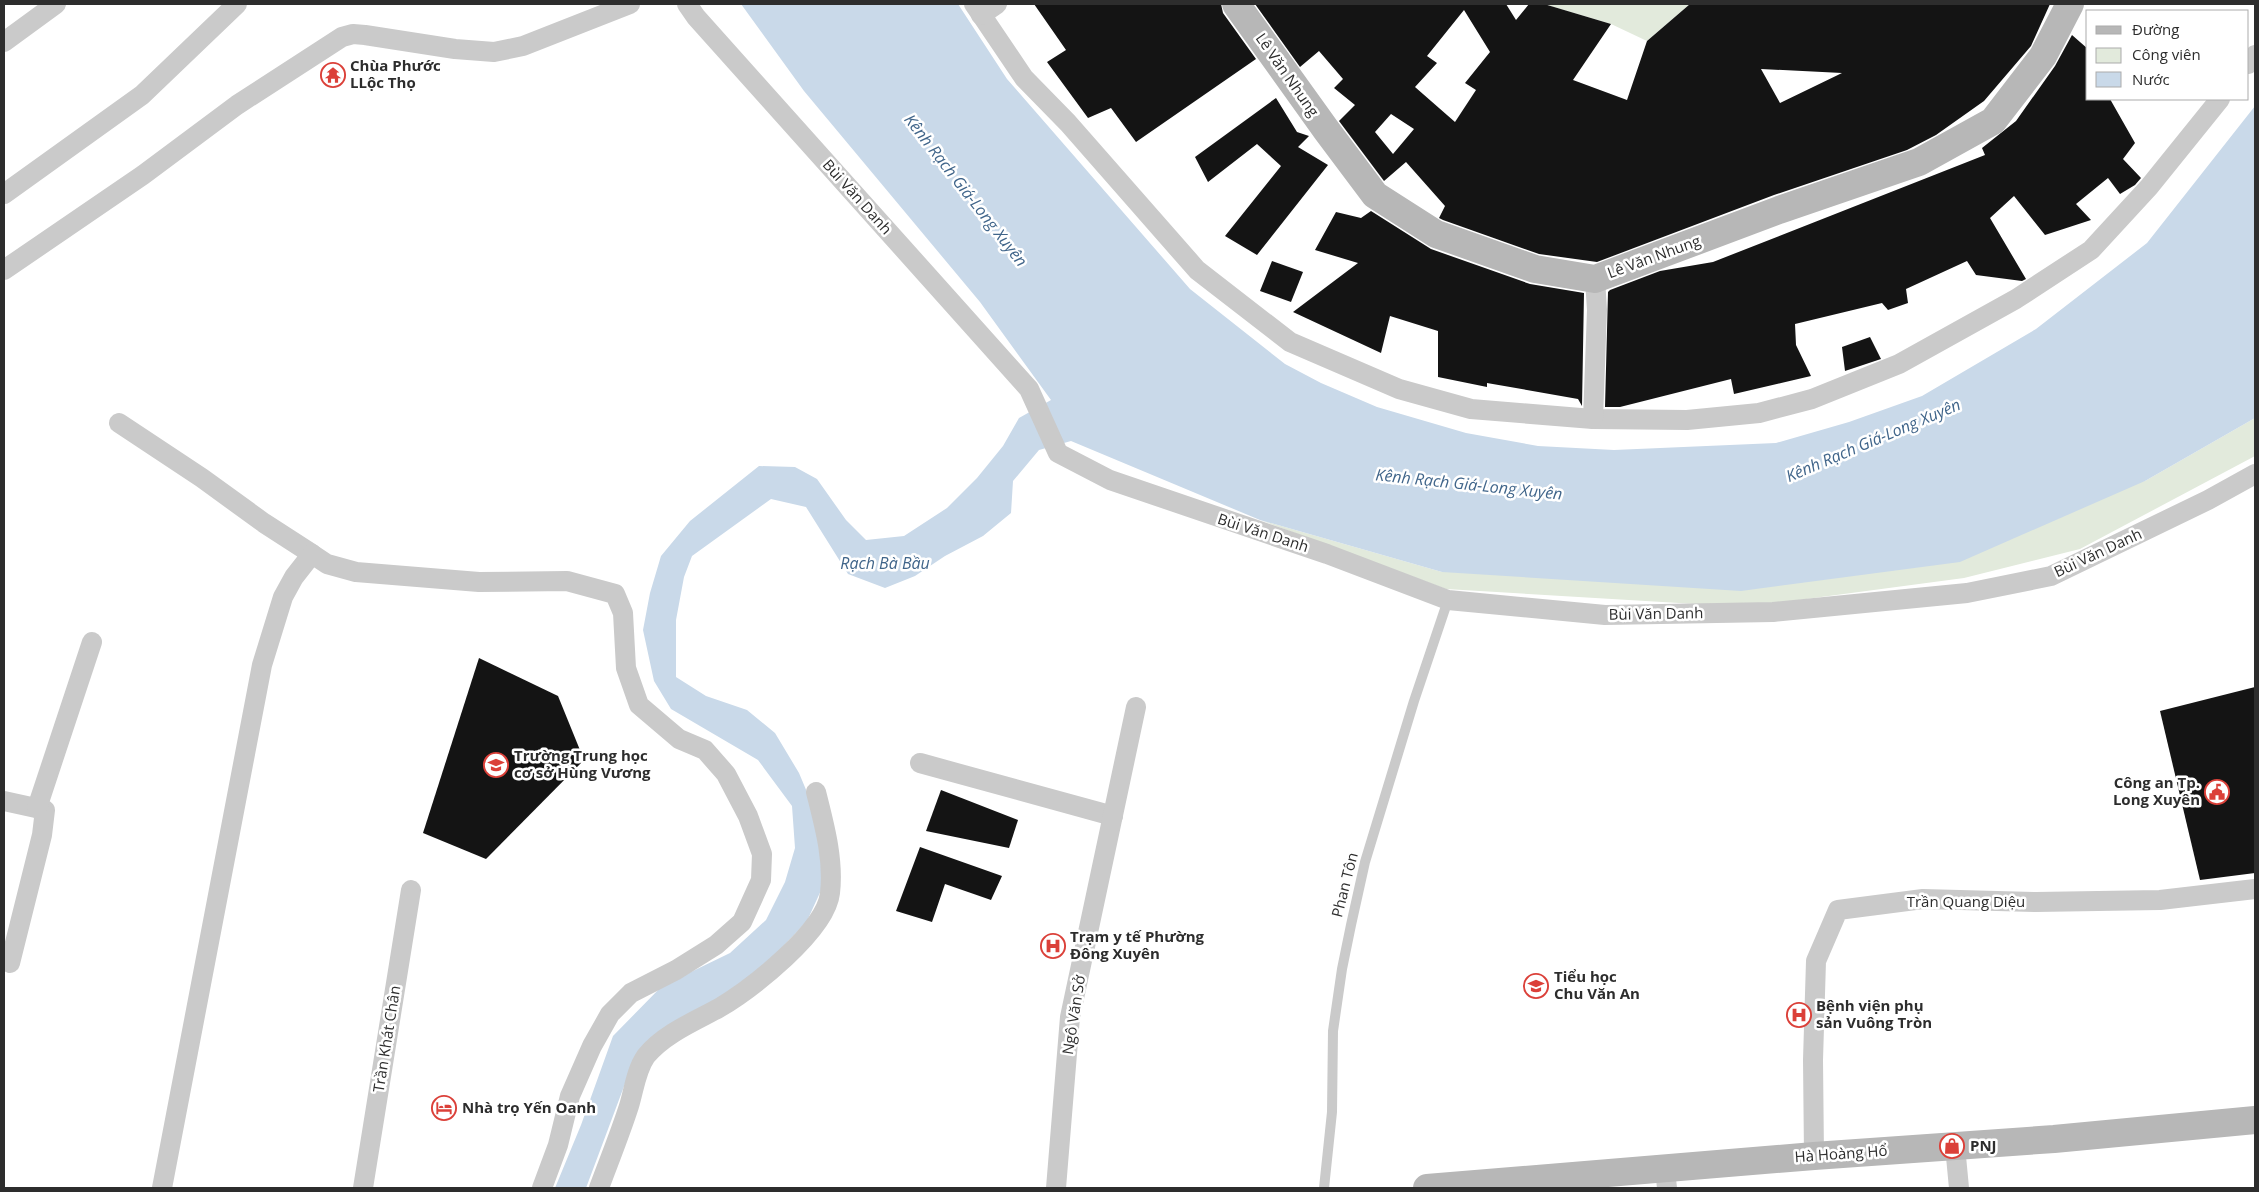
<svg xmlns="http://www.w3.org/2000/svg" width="2259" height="1192" viewBox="0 0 2259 1192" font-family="'Open Sans',sans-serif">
<rect width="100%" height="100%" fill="#fff"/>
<g fill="#e2eadc">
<polygon points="1544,4 1690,4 1647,41 1611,24"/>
<polygon points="2255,418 2255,456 2080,549 1964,578 1746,607 1446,589 1260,520 1442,572 2145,481"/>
</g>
<polygon fill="#c9d9e9" points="741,4 958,4 1007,79 1190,289 1285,364 1321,383 1377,407 1466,433 1538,446 1614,450 1776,443 1849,422 1922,396 2036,329 2147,243 2255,106 2255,418 2145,481 1960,562 1741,591 1442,572 1260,520 1071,441 1039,450 1013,481 1011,513 983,536 945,556 915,576 885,588 848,574 806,507 771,499 692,556 684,577 676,620 676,677 706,696 747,710 775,733 799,773 812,804 821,848 823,886 807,921 772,958 747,979 635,1057 586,1188 555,1188 581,1125 613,1036 662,986 730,953 766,920 785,882 795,848 792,806 758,760 671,709 654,681 643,630 650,593 661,556 690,521 759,466 795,467 817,479 846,520 866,540 904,536 947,508 977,478 1003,446 1019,418 1051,400 980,302 804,91"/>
<g fill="#141414" fill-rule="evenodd">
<polygon points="1034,4 1221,4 1223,13 1256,59 1136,142 1111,108 1088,118 1047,62 1066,50"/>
<path d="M1255,4H1506L1516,20L1529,4H1544L1611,24L1573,80L1627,100L1647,41L1690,4H2050L2031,46L1984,101L1936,135L1907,150L1774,195L1597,262L1539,254L1443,220L1439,218L1445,206L1406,162L1384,181L1339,121L1355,105L1334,88L1343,79L1319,51L1300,67ZM1464,10L1490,52L1465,83L1476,90L1455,122L1415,87L1437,63L1427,56ZM1761,69L1842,73L1780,103ZM1391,114L1414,129L1393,154L1375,132Z"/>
<polygon points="2072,35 2088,49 2088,99 2110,99 2135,143 2123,159 2141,178 2135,185 2120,194 2108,178 2076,204 2091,220 2045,235 2014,196 1990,218 2026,279 2022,281 1976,275 1967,261 1906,289 1908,303 1888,310 1882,303 1795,324 1796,345 1811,376 1734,394 1731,379 1620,407 1605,407 1608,292 1610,290 1660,271 1713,262 1985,155 1982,148 2016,121 2055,66"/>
<polygon points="1276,98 1297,132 1309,136 1298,147 1328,165 1257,255 1225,236 1281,166 1257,144 1208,182 1195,157"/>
<polygon points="1371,211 1431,249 1530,284 1584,293 1582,406 1578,399 1487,383 1487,387 1438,377 1438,331 1390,316 1381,353 1293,312 1358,263 1315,250 1336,212 1361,218"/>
<polygon points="1272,261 1303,272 1291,302 1260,291"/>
<polygon points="1870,337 1881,359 1845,371 1842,347"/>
<polygon points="479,658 558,696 584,760 486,859 423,833"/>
<polygon points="2255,687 2255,873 2200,880 2160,711"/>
<polygon points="941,790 1018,820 1009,848 926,831"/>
<polygon points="920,847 1002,876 991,900 945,884 932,922 896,911"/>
</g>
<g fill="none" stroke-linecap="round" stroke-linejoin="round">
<polyline stroke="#cacaca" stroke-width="10" points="1324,1188 1332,1112 1333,1031 1342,969 1351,925 1365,862 1414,701 1448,600"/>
<g stroke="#cacaca" stroke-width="20">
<polyline points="687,4 696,17 1029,389 1058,453 1110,480 1327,554 1448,600 1605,615 1773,612 1967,593 2051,576 2208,500 2255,474"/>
<polyline points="974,4 1024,78 1068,123 1197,270 1290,342 1399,389 1471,409 1593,419 1687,420 1759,413 1812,399 1899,364 2016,299 2091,250 2149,187 2220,99"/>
<polyline points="981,15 997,4"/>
<polyline points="4,42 56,4"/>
<polyline points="2248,64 2255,55"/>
<polyline points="4,194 142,95 237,4"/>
<polyline points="4,270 143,175 237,105 342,37 353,34 365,35 455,49 494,52 523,46 630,4"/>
<polyline points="1593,419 1597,310 1595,279"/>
<polyline points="119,423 202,478 264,523 312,554 294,577 283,597 262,665 162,1188"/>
<polyline points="312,554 327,564 356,572 479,582 567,581 615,594 623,613 626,668 639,705 679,739 705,750 726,774 748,816 762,854 761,880 742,922 716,945 676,970 631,993 610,1014 592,1046 570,1096 558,1145 542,1188"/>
<polyline points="920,763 1113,816"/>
<polyline points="4,801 45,810 42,835 10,963"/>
<polyline points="37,808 92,642"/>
<polyline points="1955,1146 1959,1188"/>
<polyline points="1814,1156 1813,1060 1816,961 1838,910 1923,899 2036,902 2160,900 2255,889"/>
<polyline points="1665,1170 1667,1188"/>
<polyline points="363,1188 411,890"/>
<path d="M599,1188C609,1161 620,1134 629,1106C634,1090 636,1070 646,1056C664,1034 695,1021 719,1008C751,989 826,931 830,893C834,859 824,824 816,792"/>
<polyline points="1056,1188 1070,1017 1136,707"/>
</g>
<g stroke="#b7b7b7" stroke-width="28">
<polyline points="1236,4 1327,131 1375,195 1436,234 1535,269 1595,279 1779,210 1919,162 1993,121 2043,56 2070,4"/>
<polyline points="1427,1188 1814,1156 2054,1139 2255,1120"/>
</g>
</g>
<defs>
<symbol id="temple-ring" viewBox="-11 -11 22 22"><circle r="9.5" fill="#fff" stroke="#db4039" stroke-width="1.5"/><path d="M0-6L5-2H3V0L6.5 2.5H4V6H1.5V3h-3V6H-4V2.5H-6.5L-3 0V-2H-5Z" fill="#db4039"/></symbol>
<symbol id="school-ring" viewBox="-11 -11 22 22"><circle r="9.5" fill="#fff" stroke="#db4039" stroke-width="1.5"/><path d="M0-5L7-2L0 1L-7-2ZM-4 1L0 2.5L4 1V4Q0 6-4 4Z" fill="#db4039"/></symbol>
<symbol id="civic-ring" viewBox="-11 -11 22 22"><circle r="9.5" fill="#fff" stroke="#db4039" stroke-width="1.5"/><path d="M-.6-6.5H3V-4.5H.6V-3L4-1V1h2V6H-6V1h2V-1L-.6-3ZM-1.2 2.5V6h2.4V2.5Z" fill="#db4039"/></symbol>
<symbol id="hospital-ring" viewBox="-11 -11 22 22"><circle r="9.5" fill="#fff" stroke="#db4039" stroke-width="1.5"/><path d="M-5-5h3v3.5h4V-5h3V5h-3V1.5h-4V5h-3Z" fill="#db4039"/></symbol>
<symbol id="hotel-ring" viewBox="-11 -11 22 22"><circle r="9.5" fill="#fff" stroke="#db4039" stroke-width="1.5"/><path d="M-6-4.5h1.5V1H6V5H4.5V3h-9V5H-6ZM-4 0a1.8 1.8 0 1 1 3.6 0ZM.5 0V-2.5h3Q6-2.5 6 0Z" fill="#db4039"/></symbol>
<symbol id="shop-ring" viewBox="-11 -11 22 22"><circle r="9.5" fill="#fff" stroke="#db4039" stroke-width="1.5"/><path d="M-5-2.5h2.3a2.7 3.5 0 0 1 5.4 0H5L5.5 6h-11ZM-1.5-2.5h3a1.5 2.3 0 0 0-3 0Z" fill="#db4039"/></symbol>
</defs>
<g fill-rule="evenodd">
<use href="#temple-ring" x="319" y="61" width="28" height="28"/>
<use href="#school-ring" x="482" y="751" width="28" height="28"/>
<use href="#civic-ring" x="2203" y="778" width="28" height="28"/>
<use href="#hospital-ring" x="1039" y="932" width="28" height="28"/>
<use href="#school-ring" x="1522" y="972" width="28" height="28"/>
<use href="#hospital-ring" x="1785" y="1001" width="28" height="28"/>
<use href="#hotel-ring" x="430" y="1094" width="28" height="28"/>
<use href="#shop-ring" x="1938" y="1132" width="28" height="28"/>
</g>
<g text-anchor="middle" stroke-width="5" stroke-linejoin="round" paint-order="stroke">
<g font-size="15" font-weight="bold" fill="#2d2d2d" stroke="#fff" text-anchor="start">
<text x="350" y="71">Chùa Phước<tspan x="350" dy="17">LLộc Thọ</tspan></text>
<text x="514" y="761">Trường Trung học<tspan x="514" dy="17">cơ sở Hùng Vương</tspan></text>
<text x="2200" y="788" text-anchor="end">Công an Tp.<tspan x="2200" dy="17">Long Xuyên</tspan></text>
<text x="1070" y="942">Trạm y tế Phường<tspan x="1070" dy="17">Đông Xuyên</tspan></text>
<text x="1554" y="982">Tiểu học<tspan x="1554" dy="17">Chu Văn An</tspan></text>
<text x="1816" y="1011">Bệnh viện phụ<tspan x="1816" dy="17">sản Vuông Tròn</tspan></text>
<text x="462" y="1113">Nhà trọ Yến Oanh</text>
<text x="1970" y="1151">PNJ</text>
</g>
<g font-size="15" fill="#2d2d2d" stroke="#fff">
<text transform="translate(1287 75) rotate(55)" y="5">Lê Văn Nhung</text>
<text transform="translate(857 197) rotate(48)" y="5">Bùi Văn Danh</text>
<text transform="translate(1654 257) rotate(-20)" y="5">Lê Văn Nhung</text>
<text transform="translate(1263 533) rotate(18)" y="5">Bùi Văn Danh</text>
<text transform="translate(2098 553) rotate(-25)" y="5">Bùi Văn Danh</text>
<text transform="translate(1656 614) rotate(-1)" y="5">Bùi Văn Danh</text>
<text transform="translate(1345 885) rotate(-76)" y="5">Phan Tôn</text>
<text x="1966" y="907">Trần Quang Diệu</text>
<text transform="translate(1074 1015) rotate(-81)" y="5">Ngô Văn Sở</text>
<text transform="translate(387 1039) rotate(-81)" y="5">Trần Khát Chân</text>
<text transform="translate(1841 1154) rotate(-4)" y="5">Hà Hoàng Hổ</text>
</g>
<g font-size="16" font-style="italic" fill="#40658a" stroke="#fff">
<text transform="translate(966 190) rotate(52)" y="6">Kênh Rạch Giá-Long Xuyên</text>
<text transform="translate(1873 440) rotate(-23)" y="6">Kênh Rạch Giá-Long Xuyên</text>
<text transform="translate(1469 484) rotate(6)" y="6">Kênh Rạch Giá-Long Xuyên</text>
<text x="885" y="569">Rạch Bà Bầu</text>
</g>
</g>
<rect width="2259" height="1192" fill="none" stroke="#2d2d2d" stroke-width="10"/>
<rect x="2086" y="10" width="162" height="90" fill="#ffffff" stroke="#ababab"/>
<rect x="2096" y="26" width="25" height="8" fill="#b7b7b7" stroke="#ababab"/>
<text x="2132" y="35" font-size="15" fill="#2d2d2d">Đường</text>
<rect x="2096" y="48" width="25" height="15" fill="#e2eadc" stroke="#ababab"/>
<text x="2132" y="60" font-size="15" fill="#2d2d2d">Công viên</text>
<rect x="2096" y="72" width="25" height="15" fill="#c9d9e9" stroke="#ababab"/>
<text x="2132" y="85" font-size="15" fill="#2d2d2d">Nước</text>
</svg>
